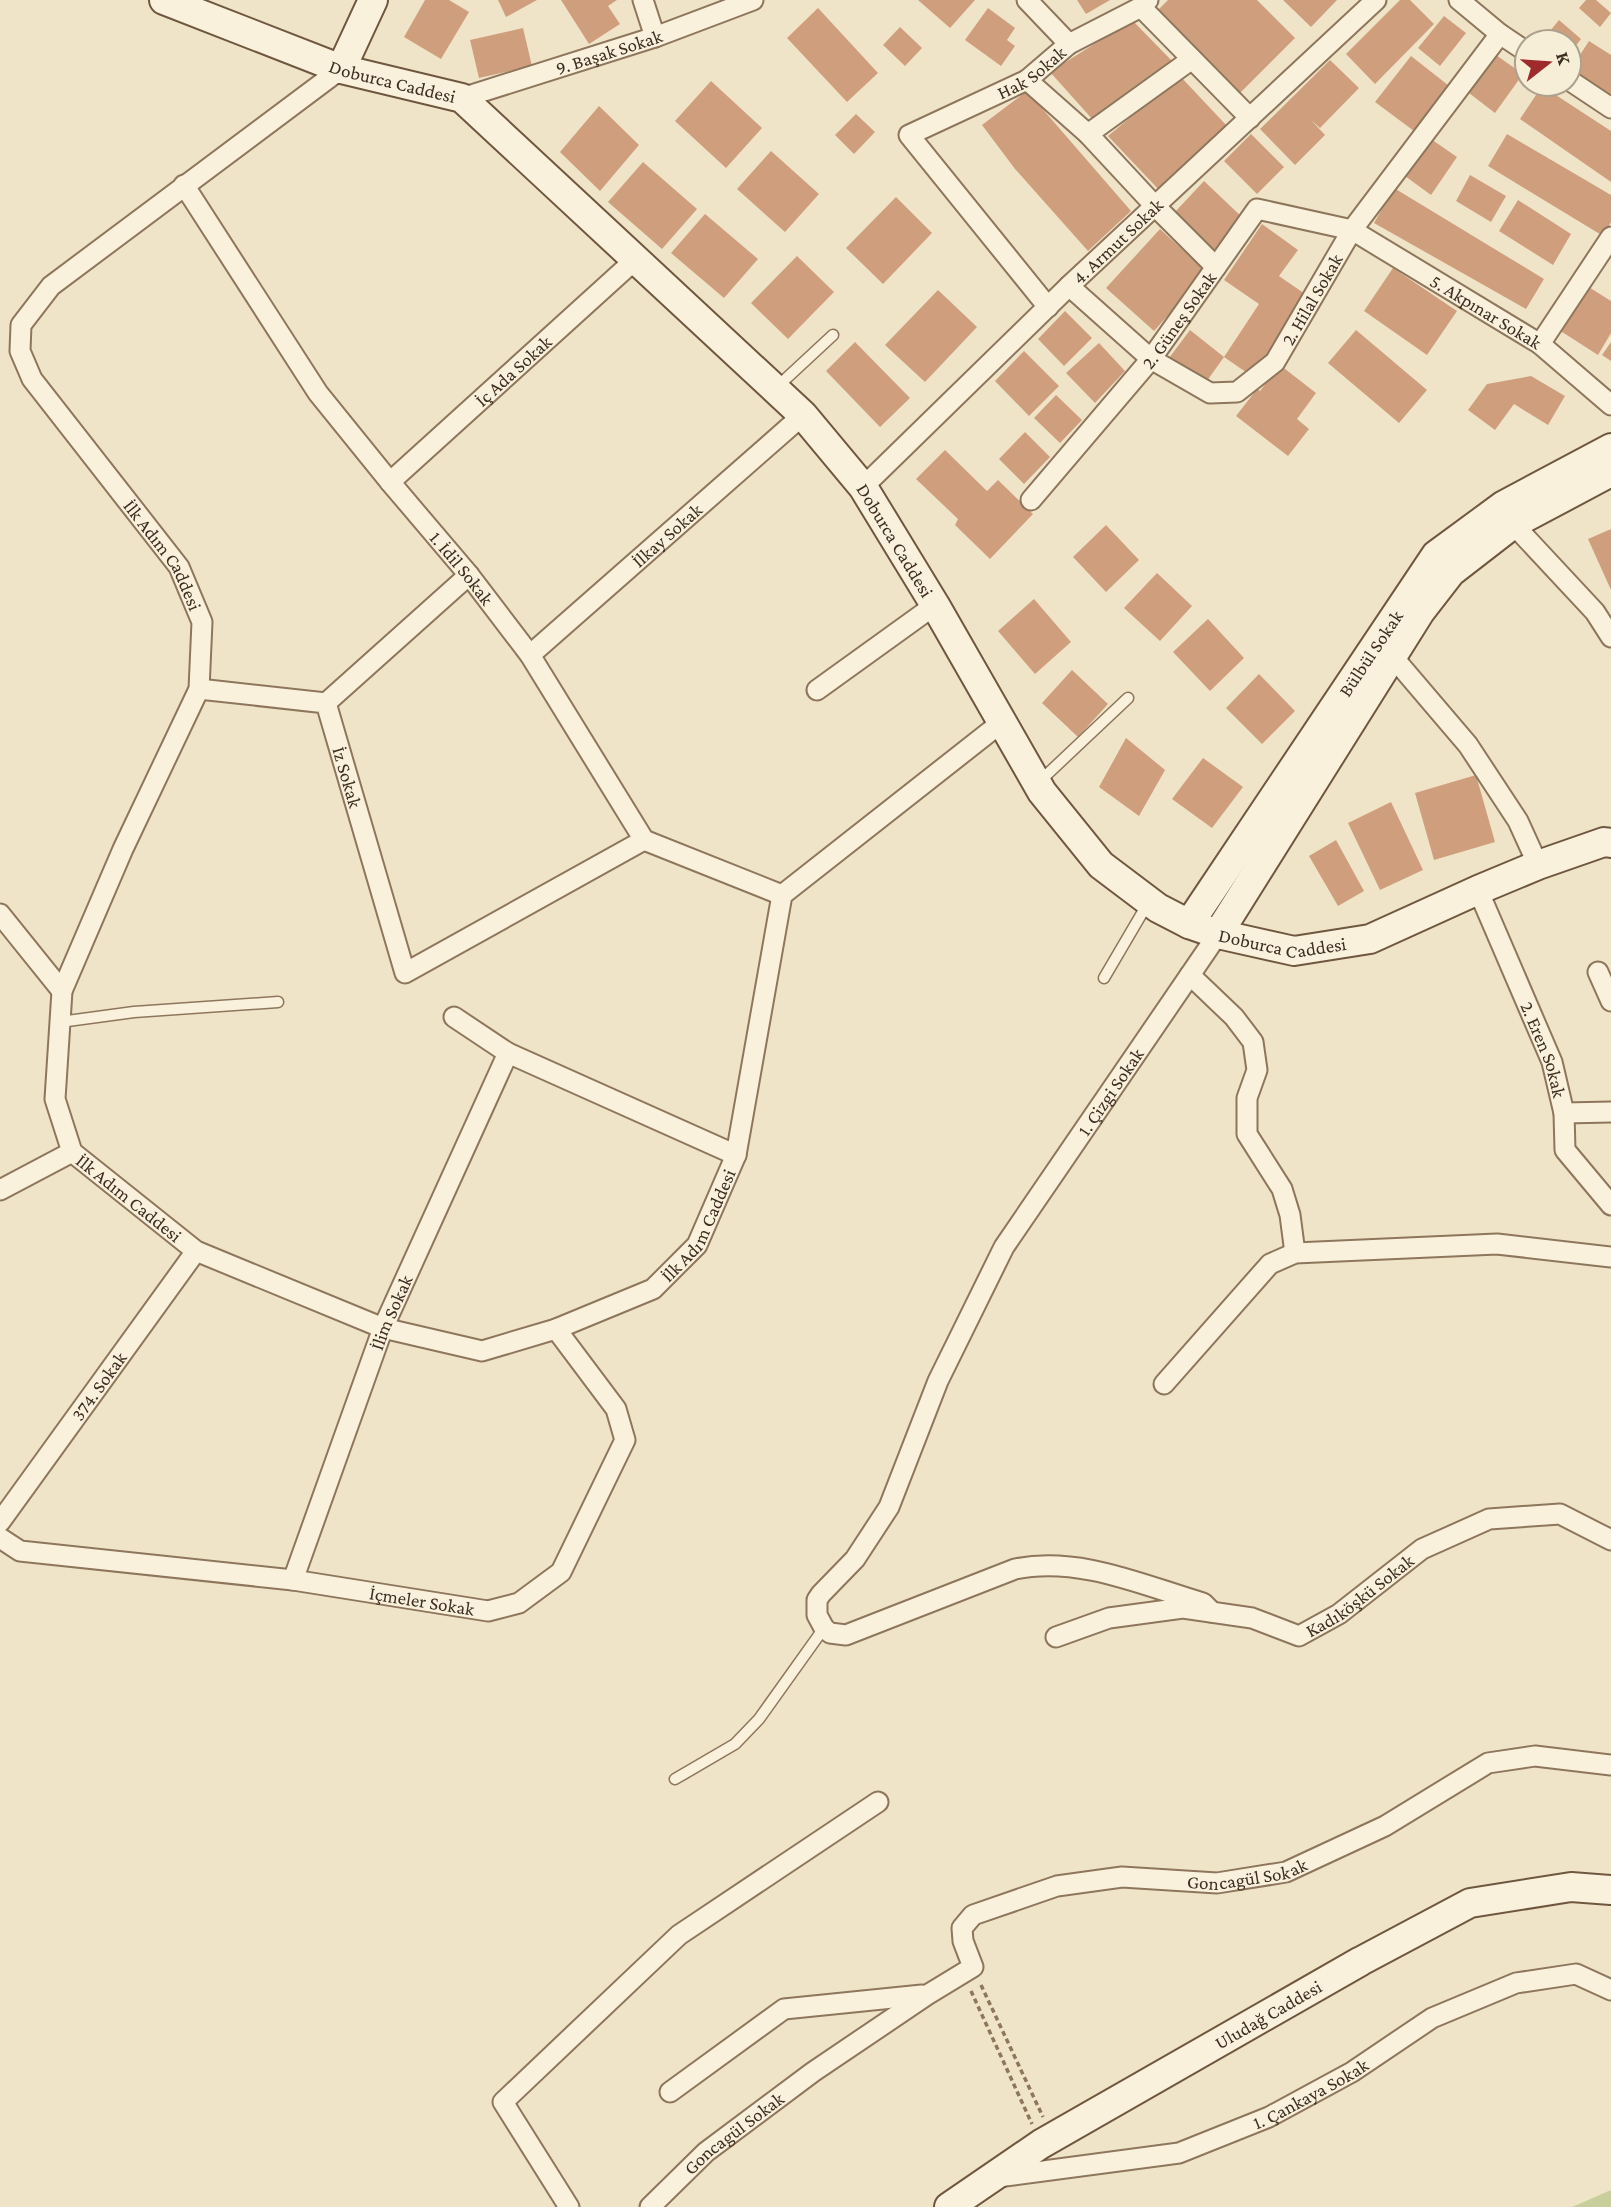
<svg xmlns="http://www.w3.org/2000/svg" width="1611" height="2207" viewBox="0 0 1611 2207" font-family="'Crimson Pro',serif">
<rect width="100%" height="100%" fill="#f0e4c8"/>
<polygon fill="#c9cf9b" points="1611,2190 1611,2207 1572,2207"/>
<g fill="#cf9f7d">
<polygon points="425,0 449,0 469,12 441,59 404,37"/>
<polygon points="498,0 537,0 506,17"/>
<polygon points="561,0 617,0 608,6 620,24 589,44"/>
<polygon points="918,0 975,0 950,28"/>
<polygon points="1077,0 1110,0 1086,14"/>
<polygon points="1168,0 1257,0 1295,38 1239,94 1157,11"/>
<polygon points="1283,0 1337,0 1311,27"/>
<polygon points="1400,0 1410,0 1434,24 1375,84 1346,54"/>
<polygon points="1586,0 1596,0 1611,13 1600,27 1579,8"/>
<polygon points="818,8 878,73 847,102 787,38"/>
<polygon points="988,8 1015,28 1007,40 1015,46 1001,66 965,40"/>
<polygon points="1444,16 1466,33 1440,66 1418,48"/>
<polygon points="1132,20 1174,63 1094,121 1050,72"/>
<polygon points="1559,20 1581,39 1569,55 1569,42 1541,42"/>
<polygon points="900,27 922,48 905,66 883,45"/>
<polygon points="523,28 532,66 479,78 470,40"/>
<polygon points="1589,41 1611,55 1611,98 1569,72"/>
<polygon points="1496,55 1523,74 1495,113 1469,93"/>
<polygon points="1411,56 1453,89 1418,134 1375,102"/>
<polygon points="1330,60 1359,88 1320,128 1311,120 1325,135 1295,165 1260,129"/>
<polygon points="1180,76 1227,126 1160,191 1108,136"/>
<polygon points="711,81 762,128 726,168 675,121"/>
<polygon points="1542,86 1611,131 1611,182 1520,119"/>
<polygon points="1027,91 1131,211 1088,251 1015,169 982,125"/>
<polygon points="599,106 639,145 600,191 560,152"/>
<polygon points="856,114 875,132 854,154 835,135"/>
<polygon points="1251,134 1284,167 1257,194 1224,161"/>
<polygon points="1507,134 1611,195 1611,222 1603,236 1488,166"/>
<polygon points="1431,139 1457,157 1431,195 1405,176"/>
<polygon points="771,151 819,194 785,232 737,189"/>
<polygon points="643,162 697,209 662,249 608,202"/>
<polygon points="1470,175 1506,196 1491,222 1456,201"/>
<polygon points="1204,181 1244,219 1214,250 1174,213"/>
<polygon points="1394,188 1544,279 1526,309 1374,223"/>
<polygon points="896,197 932,233 883,284 846,248"/>
<polygon points="1518,200 1571,234 1553,265 1499,231"/>
<polygon points="705,214 758,259 724,298 671,253"/>
<polygon points="1262,224 1298,250 1279,276 1308,296 1253,377 1224,357 1259,304 1224,280"/>
<polygon points="1160,229 1207,272 1154,331 1106,288"/>
<polygon points="797,256 834,292 788,339 751,303"/>
<polygon points="1393,268 1457,311 1427,355 1364,311"/>
<polygon points="1587,286 1611,301 1611,333 1598,355 1559,330"/>
<polygon points="938,290 977,327 925,382 885,345"/>
<polygon points="1065,311 1092,338 1064,366 1038,339"/>
<polygon points="1190,330 1224,357 1204,385 1169,358"/>
<polygon points="1356,330 1427,390 1399,423 1328,363"/>
<polygon points="855,342 910,398 880,427 826,371"/>
<polygon points="1611,342 1611,361 1602,355"/>
<polygon points="1099,343 1125,371 1095,403 1066,373"/>
<polygon points="1024,351 1059,386 1029,416 995,381"/>
<polygon points="1280,365 1316,393 1297,419 1309,429 1288,456 1236,416 1257,389 1260,391"/>
<polygon points="1531,376 1565,396 1548,425 1514,404 1495,430 1468,410 1487,384"/>
<polygon points="1056,395 1082,420 1060,443 1034,418"/>
<polygon points="1025,432 1050,457 1024,484 999,459"/>
<polygon points="945,450 987,491 998,480 1033,514 990,559 955,525 958,519 916,479"/>
<polygon points="1106,525 1139,560 1106,592 1073,557"/>
<polygon points="1611,529 1611,590 1588,539"/>
<polygon points="1157,573 1192,606 1160,641 1124,608"/>
<polygon points="1034,599 1071,642 1035,674 998,631"/>
<polygon points="1208,619 1244,658 1210,691 1173,652"/>
<polygon points="1072,670 1108,704 1078,737 1042,703"/>
<polygon points="1259,674 1295,711 1262,744 1226,708"/>
<polygon points="1126,738 1165,770 1139,816 1099,787"/>
<polygon points="1203,758 1243,787 1212,828 1172,799"/>
<polygon points="1476,775 1495,842 1434,860 1415,793"/>
<polygon points="1391,802 1423,870 1380,890 1348,823"/>
<polygon points="1336,840 1364,891 1338,906 1309,856"/>
</g>
<g fill="none" stroke-linecap="round" stroke-linejoin="round">
<defs>
<g id="lane">
<polyline points="777,387 833,335"/>
<polyline points="1039,782 1128,698"/>
<polyline points="1104,978 1148,903"/>
<polyline points="60,1022 134,1012 278,1002"/>
<polyline points="675,1779 735,1744 759,1719 824,1628"/>
</g>
<g id="street">
<polyline points="643,0 655,37"/>
<polyline points="1027,0 1069,44"/>
<polyline points="1459,0 1500,34 1527,52"/>
<polyline points="1141,7 1250,118"/>
<path id="s1" d="M341,69L51,286L21,325L20,351L32,379L179,567L202,622L199,689L123,849L62,991L55,1099L72,1152L196,1251L383,1328L482,1351L556,1329L653,1289L697,1245L736,1155L782,895L1002,722"/>
<polyline points="1027,80 1088,134 1155,206 1216,267"/>
<polyline points="1569,80 1611,108"/>
<path id="s2" d="M462,98L655,37L753,0"/>
<polyline points="1088,134 1192,59"/>
<path id="s3" d="M184,185L318,393L390,482L469,575L530,655L644,840L782,895"/>
<path id="s4" d="M1069,286L1151,359L1210,393L1237,392L1275,362L1352,230L1500,34"/>
<path id="s5" d="M1048,307L909,135L1027,80L1069,44L1141,7L1148,0"/>
<polyline points="1540,344 1611,237"/>
<path id="s6" d="M390,482L636,259"/>
<path id="s7" d="M863,487L1069,286L1376,0"/>
<path id="s8" d="M1031,500L1151,359L1257,209L1352,230L1540,344L1611,405"/>
<polyline points="1513,524 1595,612 1611,637"/>
<polyline points="1384,652 1393,657 1468,745 1518,821 1538,865"/>
<path id="s9" d="M530,655L803,415"/>
<path id="s10" d="M199,689L326,703L405,973L644,840"/>
<polyline points="817,690 935,605"/>
<polyline points="326,703 469,575"/>
<path id="s11" d="M1478,890L1552,1062L1564,1113L1565,1150L1611,1205"/>
<polyline points="0,914 62,991"/>
<polyline points="1598,972 1611,1001"/>
<polyline points="1190,975 1234,1017 1253,1042 1257,1070 1247,1098 1247,1134 1282,1189 1290,1215 1295,1253"/>
<polyline points="454,1017 508,1053 736,1155"/>
<polyline points="1564,1113 1611,1112"/>
<polyline points="0,1190 72,1152"/>
<polyline points="1164,1384 1270,1264 1295,1253 1497,1244 1611,1257"/>
<path id="s12" d="M0,1522L196,1251"/>
<path id="s13" d="M0,1538L20,1551L293,1580L488,1611L519,1603L561,1572L625,1440L616,1409L556,1329"/>
<path id="s14" d="M293,1580L383,1328L508,1053"/>
<path id="s15" d="M1212,1612L1203,1603C1142,1585 1079,1556 1015,1569L846,1635L830,1633L824,1628L817,1615V1600L821,1594L855,1559L889,1507L938,1381L1004,1247L1218,934"/>
<path id="s16" d="M1056,1637L1109,1618L1183,1608L1252,1618L1299,1636L1339,1614L1422,1549L1489,1519L1560,1514L1611,1540"/>
<polyline points="670,2092 784,2009 922,1995"/>
<path id="s17" d="M998,2177L1179,2153L1269,2117L1352,2072L1432,2018L1516,1983L1576,1974L1611,1990"/>
<polyline points="569,2207 503,2102 679,1935 878,1802"/>
<path id="s18" d="M650,2207L706,2152L813,2072L927,1995L973,1967L963,1941L962,1928L973,1915L1057,1886L1122,1877L1217,1883L1286,1872L1385,1826L1488,1763L1535,1756L1611,1765"/>
</g>
<g id="secondary">
<path id="s19" d="M164,0L341,69L462,98L803,415L863,487L935,605L1042,792L1101,865L1158,908L1189,924L1218,934L1294,951L1370,939L1478,890L1538,865L1604,842L1611,843"/>
<polyline points="341,69 373,0"/>
<path id="s20" d="M1189,924L1436,555L1504,505L1611,448"/>
<polyline points="1218,934 1420,612 1451,572 1513,524 1611,472"/>
<path id="s21" d="M949,2207L1041,2144L1361,1961L1470,1903L1571,1887L1611,1890"/>
</g>
</defs>
<use href="#lane" stroke="#8d765c" stroke-width="13"/>
<use href="#street" stroke="#8d765c" stroke-width="23"/>
<use href="#secondary" stroke="#6f573f" stroke-width="32"/>
<g stroke="#8d765c" stroke-width="3.5" stroke-dasharray="5 3.5" stroke-linecap="butt">
<polyline points="981,1985 1043,2117"/>
<polyline points="971,1991 1032,2124"/>
</g>
<use href="#lane" stroke="#faf1dc" stroke-width="10"/>
<use href="#street" stroke="#faf1dc" stroke-width="19"/>
<use href="#secondary" stroke="#faf1dc" stroke-width="28"/>
</g>
<g text-anchor="middle" stroke-width="6" stroke-linejoin="round" paint-order="stroke">
<g font-size="19" fill="#3d2e20" stroke="#f7eed8">
<text dy="7" stroke="none"><textPath href="#s2" startOffset="154">9. Başak Sokak</textPath></text>
<text dy="7" stroke="none"><textPath href="#s5" startOffset="359">Hak Sokak</textPath></text>
<text dy="7" stroke="none"><textPath href="#s19" startOffset="243">Doburca Caddesi</textPath></text>
<text dy="7" stroke="none"><textPath href="#s7" startOffset="354">4. Armut Sokak</textPath></text>
<text dy="7" stroke="none"><textPath href="#s4" startOffset="326">2. Hilal Sokak</textPath></text>
<text dy="7" stroke="none"><textPath href="#s8" startOffset="623">5. Akpınar Sokak</textPath></text>
<text dy="7" stroke="none"><textPath href="#s8" startOffset="233">2. Güneş Sokak</textPath></text>
<text dy="7" stroke="none"><textPath href="#s6" startOffset="166">İç Ada Sokak</textPath></text>
<text dy="7" stroke="none"><textPath href="#s9" startOffset="182">İlkay Sokak</textPath></text>
<text dy="7" stroke="none"><textPath href="#s19" startOffset="936">Doburca Caddesi</textPath></text>
<text dy="7" stroke="none"><textPath href="#s1" startOffset="688">İlk Adım Caddesi</textPath></text>
<text dy="7" stroke="none"><textPath href="#s3" startOffset="474">1. İdil Sokak</textPath></text>
<text dy="7" stroke="none"><textPath href="#s20" startOffset="326">Bülbül Sokak</textPath></text>
<text dy="7" stroke="none"><textPath href="#s10" startOffset="205">İz Sokak</textPath></text>
<text dy="7" stroke="none"><textPath href="#s19" startOffset="1524">Doburca Caddesi</textPath></text>
<text dy="7" stroke="none"><textPath href="#s11" startOffset="173">2. Eren Sokak</textPath></text>
<text dy="7" stroke="none"><textPath href="#s15" startOffset="1032">1. Çizgi Sokak</textPath></text>
<text dy="7" stroke="none"><textPath href="#s1" startOffset="1402">İlk Adım Caddesi</textPath></text>
<text dy="7" stroke="none"><textPath href="#s1" startOffset="2053">İlk Adım Caddesi</textPath></text>
<text dy="7" stroke="none"><textPath href="#s14" startOffset="285">İlim Sokak</textPath></text>
<text dy="7" stroke="none"><textPath href="#s12" startOffset="168">374. Sokak</textPath></text>
<text dy="7" stroke="none"><textPath href="#s16" startOffset="324">Kadıköşkü Sokak</textPath></text>
<text dy="7" stroke="none"><textPath href="#s13" startOffset="429">İçmeler Sokak</textPath></text>
<text dy="7" stroke="none"><textPath href="#s18" startOffset="742">Goncagül Sokak</textPath></text>
<text dy="7" stroke="none"><textPath href="#s21" startOffset="373">Uludağ Caddesi</textPath></text>
<text dy="7" stroke="none"><textPath href="#s17" startOffset="327">1. Çankaya Sokak</textPath></text>
<text dy="7" stroke="none"><textPath href="#s18" startOffset="112">Goncagül Sokak</textPath></text>
</g>
</g>
<g transform="translate(1548 63) rotate(73)"><circle r="33" fill="#f7eed8" stroke="#ada18e" stroke-width="2"/>
<path d="M0-5L12 26L0 18L-12 26Z" fill="#9e2a2b"/>
<text y="-10" font-size="19" font-weight="bold" text-anchor="middle" fill="#3d2e20">K</text>
</g>
</svg>
